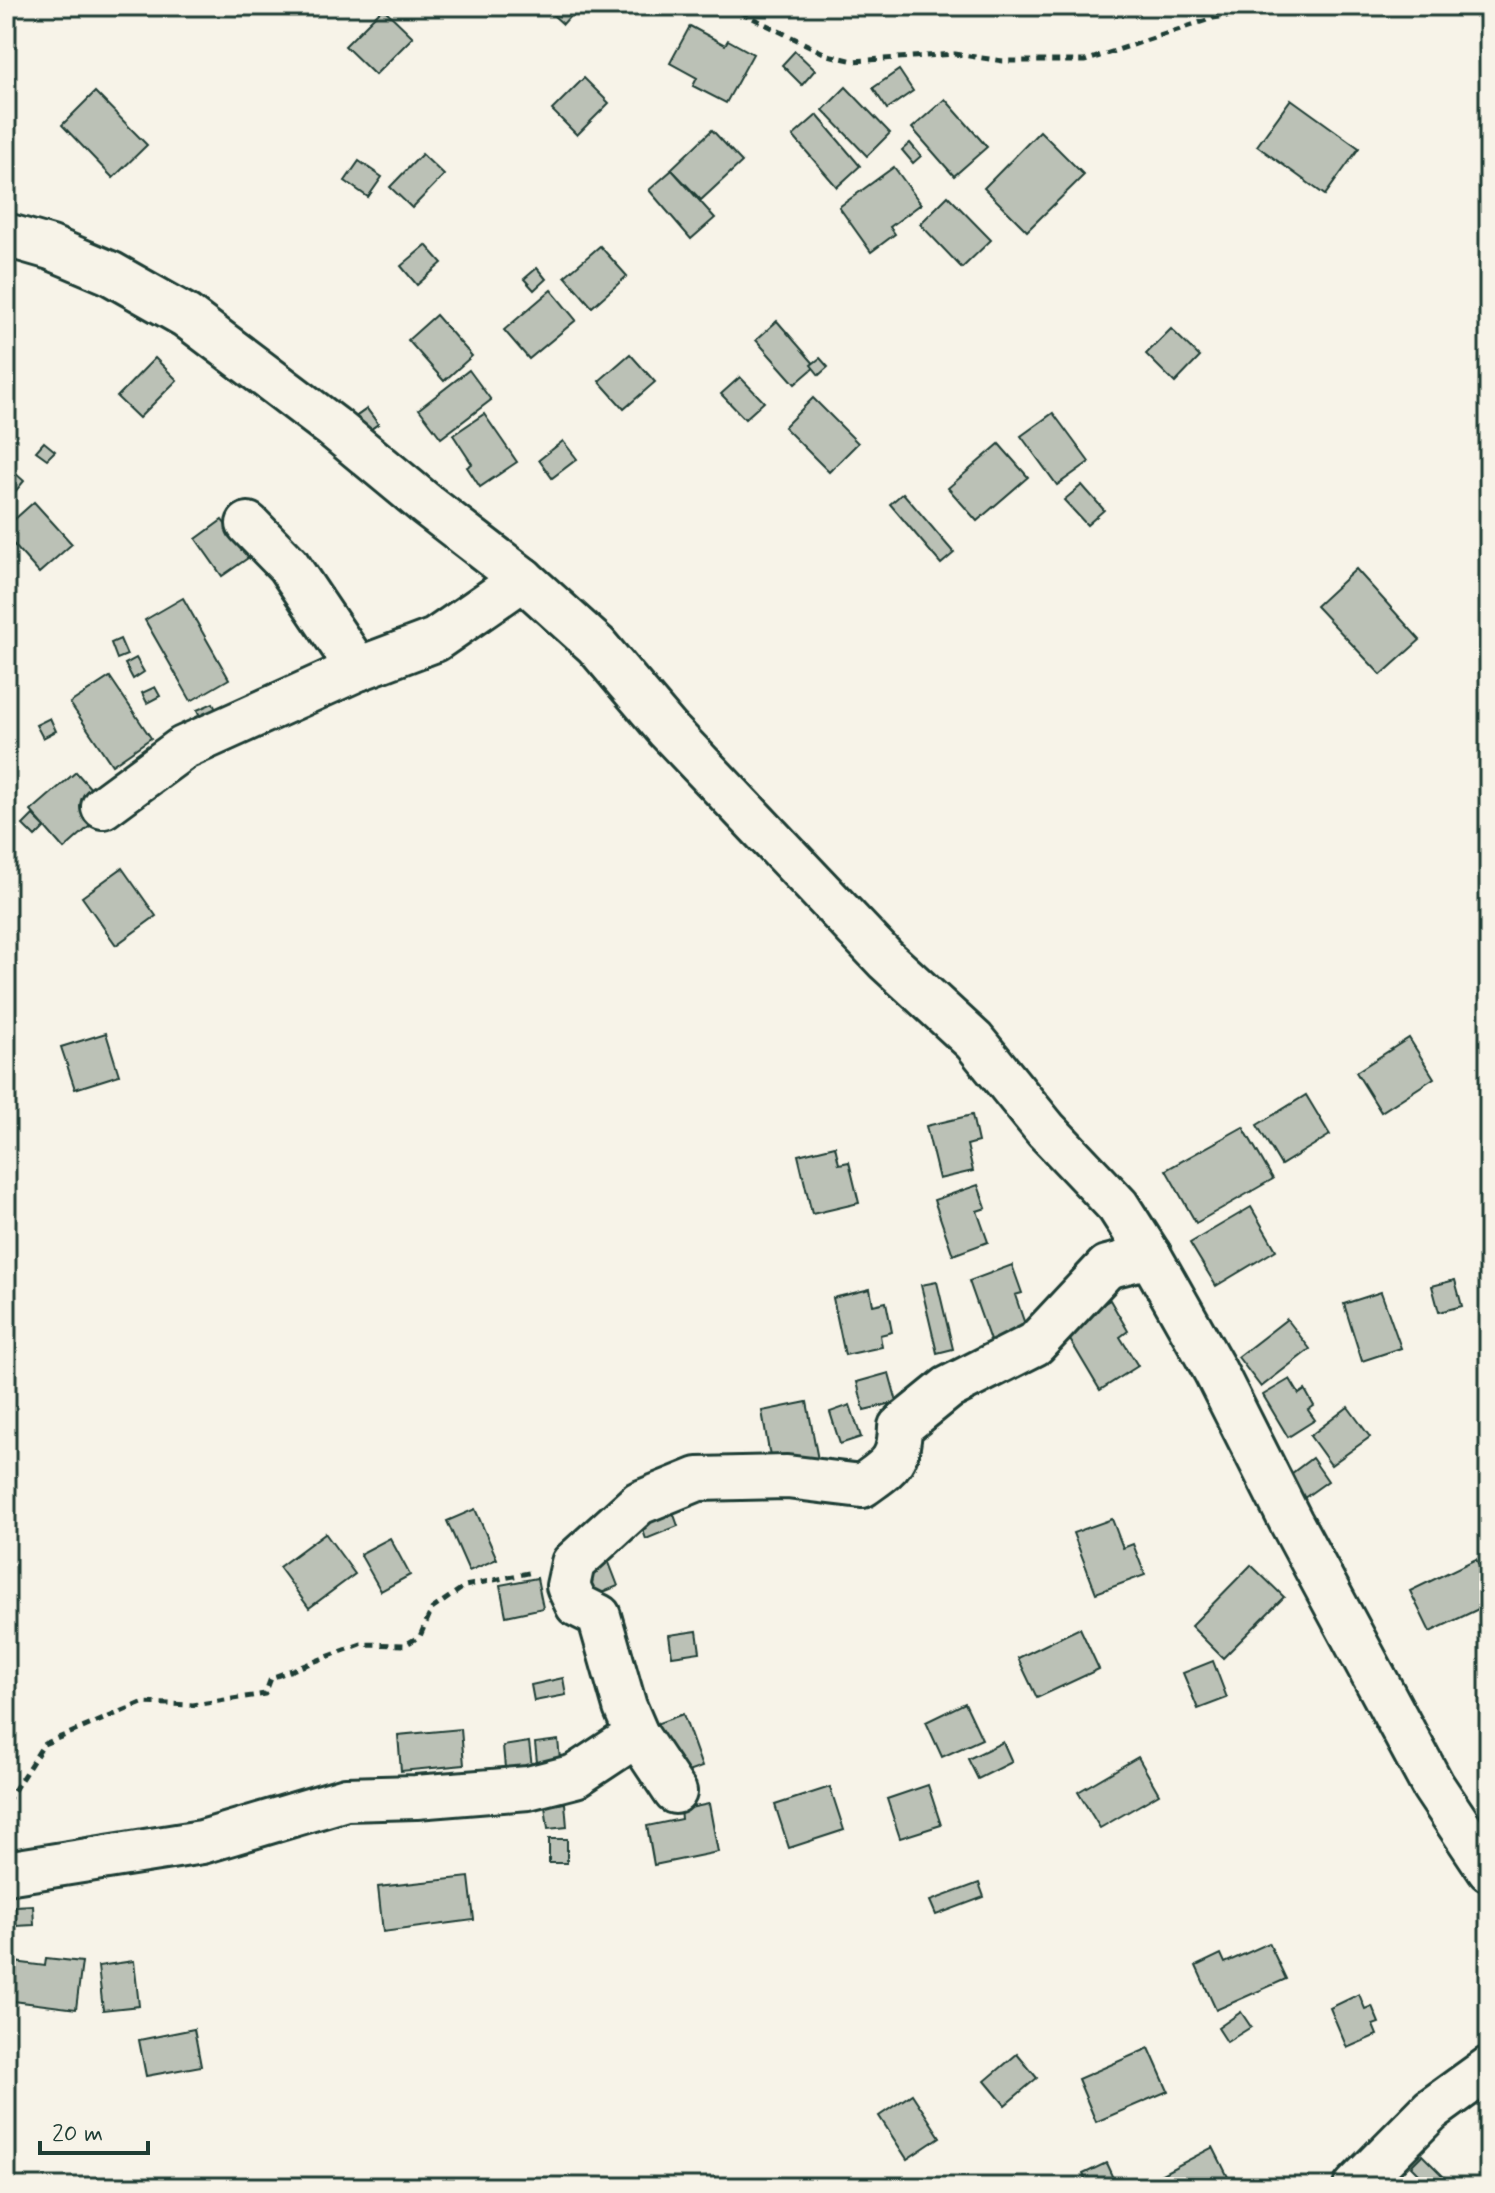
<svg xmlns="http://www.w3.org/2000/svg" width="1495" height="2193" viewBox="0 0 1495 2193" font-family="Mynerve,sans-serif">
<rect width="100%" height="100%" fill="#f7f3e8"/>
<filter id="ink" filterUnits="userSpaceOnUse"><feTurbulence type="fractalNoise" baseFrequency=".0125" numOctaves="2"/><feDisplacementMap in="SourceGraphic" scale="16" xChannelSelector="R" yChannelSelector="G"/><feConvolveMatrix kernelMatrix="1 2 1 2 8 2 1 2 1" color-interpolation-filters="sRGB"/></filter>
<g filter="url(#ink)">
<g fill="#bbc1b6" stroke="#1f3d34" stroke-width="2">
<polygon points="543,6 579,6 563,24"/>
<polygon points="383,8 413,37 375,75 345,46"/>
<polygon points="690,26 725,45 728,40 753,54 726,103 693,86 697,78 670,63"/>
<polygon points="795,51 815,70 802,85 782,65"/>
<polygon points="899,70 913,91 887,109 873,88"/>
<polygon points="584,78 609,103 577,135 552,110"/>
<polygon points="846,87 890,133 867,156 823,110"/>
<polygon points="95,92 147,145 113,178 62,125"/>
<polygon points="945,99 987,147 954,176 912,128"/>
<polygon points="1291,99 1359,148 1325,195 1257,146"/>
<polygon points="817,115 860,166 837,187 793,136"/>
<polygon points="712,130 742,162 701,200 671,169"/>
<polygon points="1040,131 1084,175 1027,231 984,188"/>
<polygon points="910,143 921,156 913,163 902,150"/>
<polygon points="422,154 444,175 412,208 390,187"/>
<polygon points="359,161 382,177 368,197 345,181"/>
<polygon points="894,167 921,204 890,227 895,234 871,252 839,207"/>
<polygon points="672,170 715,218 691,239 649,190"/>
<polygon points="948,196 991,240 962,268 920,224"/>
<polygon points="426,245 442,263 417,285 401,266"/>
<polygon points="600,246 627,276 592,307 565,276"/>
<polygon points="537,268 546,279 534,290 524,279"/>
<polygon points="551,290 576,320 529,359 504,330"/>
<polygon points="436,315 472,356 444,381 408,340"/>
<polygon points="777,321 816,366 795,384 756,340"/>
<polygon points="1171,329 1200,357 1175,383 1146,354"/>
<polygon points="630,354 655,382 624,409 599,381"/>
<polygon points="155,358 177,380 139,418 117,397"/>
<polygon points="820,358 828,367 819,375 811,365"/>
<polygon points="469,370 491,400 441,438 419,409"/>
<polygon points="740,377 764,402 745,419 721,394"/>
<polygon points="813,398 858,443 829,472 784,427"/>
<polygon points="367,409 378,424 358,438 347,423"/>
<polygon points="367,409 378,424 358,438 347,423"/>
<polygon points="1053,413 1089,462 1057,485 1021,436"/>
<polygon points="484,414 517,462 480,487 467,467 472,464 453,435"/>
<polygon points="563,441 577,459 552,478 539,460"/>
<polygon points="44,442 55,451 47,459 36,451"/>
<polygon points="999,444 1028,477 977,521 948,488"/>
<polygon points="6,465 24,481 9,499 6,497"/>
<polygon points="1082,485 1104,510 1087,525 1064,500"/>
<polygon points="903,493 954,553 941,564 890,504"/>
<polygon points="34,502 72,544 39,573 6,536 6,527"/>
<polygon points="222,520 231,532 248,545 242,549 248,558 222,576 196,539"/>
<polygon points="1356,569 1420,640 1381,675 1316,606"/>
<polygon points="183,598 229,679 191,701 145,620"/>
<polygon points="120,639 127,655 117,659 111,643"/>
<polygon points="136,658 144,672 133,679 125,664"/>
<polygon points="110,677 151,738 112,765 70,703"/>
<polygon points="155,687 160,696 147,703 142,693"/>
<polygon points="213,703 218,715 203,722 197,710"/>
<polygon points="50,718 56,731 43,738 36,725"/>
<polygon points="76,772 109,809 64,849 31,811"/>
<polygon points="33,815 45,827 35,837 23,825"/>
<polygon points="122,868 156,916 116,945 82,897"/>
<polygon points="106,1033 119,1075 75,1089 61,1047"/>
<polygon points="1409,1038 1434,1078 1381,1112 1356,1072"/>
<polygon points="1306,1095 1330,1135 1281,1165 1257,1125"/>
<polygon points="972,1115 978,1142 967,1145 973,1171 939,1179 926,1126"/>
<polygon points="1243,1127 1273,1179 1196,1223 1166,1170"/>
<polygon points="835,1146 839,1164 849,1162 859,1203 812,1214 798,1155"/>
<polygon points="978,1185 986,1208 977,1211 988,1242 953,1255 934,1200"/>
<polygon points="1251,1207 1276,1250 1216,1286 1190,1243"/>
<polygon points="1012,1265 1022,1293 1015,1295 1029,1336 993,1349 969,1281"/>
<polygon points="1455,1280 1462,1306 1439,1312 1432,1286"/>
<polygon points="937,1282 953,1349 937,1353 921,1285"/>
<polygon points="870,1289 873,1305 886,1302 892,1332 880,1335 882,1347 845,1355 833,1298"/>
<polygon points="1381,1292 1401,1348 1362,1361 1344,1304"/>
<polygon points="1110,1300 1128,1331 1120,1337 1138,1366 1100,1390 1063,1328"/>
<polygon points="1287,1319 1310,1349 1261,1387 1238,1357"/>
<polygon points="889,1373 897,1402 864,1410 857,1382"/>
<polygon points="1290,1379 1299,1394 1305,1390 1314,1406 1308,1410 1315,1420 1288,1437 1263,1395"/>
<polygon points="807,1402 819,1465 773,1474 762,1411"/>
<polygon points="850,1405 861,1437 840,1444 830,1412"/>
<polygon points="1348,1407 1370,1437 1331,1465 1310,1436"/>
<polygon points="1312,1458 1328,1481 1300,1501 1283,1480"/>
<polygon points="669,1501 678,1526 646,1539 637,1513"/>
<polygon points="475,1509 497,1559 469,1571 447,1521"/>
<polygon points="1112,1519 1123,1548 1133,1544 1145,1575 1096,1593 1073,1533"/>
<polygon points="325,1533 355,1574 309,1608 279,1567"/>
<polygon points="390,1538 410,1575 381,1591 360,1554"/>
<polygon points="1476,1559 1489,1585 1489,1604 1430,1632 1410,1591"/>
<polygon points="608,1560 618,1586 589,1598 578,1572"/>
<polygon points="1251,1565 1284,1597 1223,1658 1191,1626"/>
<polygon points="537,1578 543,1608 506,1616 500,1585"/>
<polygon points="1080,1628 1099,1669 1037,1698 1018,1658"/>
<polygon points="697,1631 700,1652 672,1656 669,1635"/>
<polygon points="1213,1661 1227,1698 1198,1709 1183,1673"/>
<polygon points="563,1678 566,1695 534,1701 531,1685"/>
<polygon points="965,1703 982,1739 942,1757 926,1722"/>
<polygon points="683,1714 702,1767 671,1778 653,1725"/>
<polygon points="461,1729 464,1765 401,1771 398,1735"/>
<polygon points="558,1740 561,1769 538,1772 535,1743"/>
<polygon points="529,1742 533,1776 506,1779 503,1746"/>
<polygon points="1003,1742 1012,1762 978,1779 968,1759"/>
<polygon points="1138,1757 1159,1794 1100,1828 1078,1792"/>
<polygon points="928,1785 941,1825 900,1838 887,1799"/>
<polygon points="830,1787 844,1830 789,1848 775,1805"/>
<polygon points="565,1803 567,1827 548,1829 545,1806"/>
<polygon points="709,1804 718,1852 654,1865 647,1826 681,1819 680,1810"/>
<rect x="549" y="1839" width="18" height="24"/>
<polygon points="469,1877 474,1920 383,1932 378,1887"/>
<polygon points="979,1883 984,1897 936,1915 930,1901"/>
<polygon points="33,1905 34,1925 16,1926 15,1906"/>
<polygon points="1269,1943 1286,1979 1216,2010 1196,1966 1221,1954 1225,1963"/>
<polygon points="46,1958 82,1962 76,2009 6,2000 6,1961 45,1966"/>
<polygon points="134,1961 139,2006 103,2010 98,1966"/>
<polygon points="1359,1994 1365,2009 1372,2006 1379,2023 1373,2025 1377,2035 1347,2048 1330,2008"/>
<polygon points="1241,2012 1251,2027 1227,2042 1218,2028"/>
<polygon points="194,2029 201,2066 146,2076 139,2040"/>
<polygon points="1149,2048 1168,2091 1096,2122 1078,2079"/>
<polygon points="1017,2054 1037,2078 1005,2105 985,2081"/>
<polygon points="912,2094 940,2137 907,2159 879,2116"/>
<polygon points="1213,2147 1233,2187 1163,2187 1158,2176"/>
<polygon points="1422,2155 1454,2187 1432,2187 1411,2166"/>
<polygon points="1106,2163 1117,2187 1089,2187 1083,2174"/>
</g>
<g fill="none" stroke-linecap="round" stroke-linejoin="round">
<defs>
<g id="minor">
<polyline points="6,235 51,248 110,273 186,316 333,427 427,505 523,579 596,645 667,729 886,960 974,1041 1046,1130 1118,1206 1150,1256 1215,1371 1291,1522 1433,1786 1489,1870"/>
<polyline points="248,524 288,565 358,669"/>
<polyline points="103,807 183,748 358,669 435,640 523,579"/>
<path d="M675,1792L637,1735L625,1707L599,1616L577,1605L568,1586L573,1563L639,1503L698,1479L787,1477L862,1486C889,1466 899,1463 900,1427L948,1388L1035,1344L1107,1267L1150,1256"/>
<polyline points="6,1873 202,1842 346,1799 416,1797 528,1788 575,1776 637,1735"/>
<polyline points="1355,2187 1431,2110 1489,2068"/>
</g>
</defs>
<use href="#minor" stroke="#1f3d34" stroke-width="48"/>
<g stroke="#1f3d34" stroke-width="5" stroke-dasharray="8 6" stroke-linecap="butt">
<polyline points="728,6 828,55 854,61 955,54 1003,61 1085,61 1213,18 1293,7 1362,6"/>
<polyline points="6,1803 44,1744 142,1703 193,1705 265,1694 271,1678 361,1644 405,1645 420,1636 432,1609 465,1586 533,1572"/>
</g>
<use href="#minor" stroke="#f7f3e8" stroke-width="42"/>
</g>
</g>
<rect width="1495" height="2193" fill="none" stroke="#f7f3e8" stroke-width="32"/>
<rect x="16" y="16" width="1463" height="2161" fill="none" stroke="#1f3d34" stroke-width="3" filter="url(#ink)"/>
<path d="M40 2141v12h108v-12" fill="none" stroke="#1f3d34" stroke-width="4"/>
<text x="52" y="2141" font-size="24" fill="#1f3d34" stroke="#f7f3e8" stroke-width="6" paint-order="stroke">20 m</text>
</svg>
